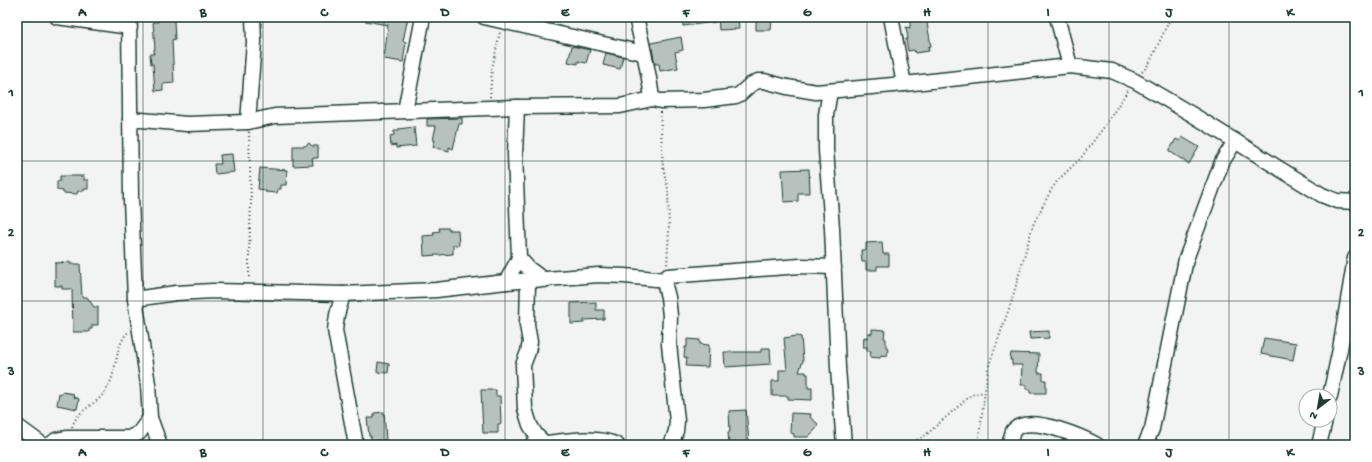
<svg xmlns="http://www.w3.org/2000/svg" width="1372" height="462" viewBox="0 0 1372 462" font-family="'Gochi Hand',sans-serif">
<rect width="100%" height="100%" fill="#f2f3f3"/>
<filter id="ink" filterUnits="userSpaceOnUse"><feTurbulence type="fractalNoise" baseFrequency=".025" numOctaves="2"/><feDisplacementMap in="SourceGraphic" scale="8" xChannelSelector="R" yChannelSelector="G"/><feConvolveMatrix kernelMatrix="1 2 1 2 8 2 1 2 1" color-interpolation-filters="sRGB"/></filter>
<g filter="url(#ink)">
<g fill="#b7c1bd" stroke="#1f3d34">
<polygon points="158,17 170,17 170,19 172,18 172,21 174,21 175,39 172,40 174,83 163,84 163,90 155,91 153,64 151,64 150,54 154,54 154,49 155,49 153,22 158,22"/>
<polygon points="365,17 408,17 403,41 406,42 403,62 384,59 388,25 365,21"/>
<polygon points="682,17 716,17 716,22 683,26"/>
<polygon points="718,17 738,17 739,29 719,30"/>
<polygon points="756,17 772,17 771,30 756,30"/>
<polygon points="910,17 926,17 931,46 928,47 929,51 915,53 914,50 908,51 906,39 908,39 906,27 910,28"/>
<polygon points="681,37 683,50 675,52 678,68 660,71 659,64 655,64 651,43"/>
<polygon points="572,46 590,50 586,63 578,61 578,64 568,62"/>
<polygon points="606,53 623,57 620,69 603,65"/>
<polygon points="462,118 462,124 459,124 453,149 449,147 449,151 433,147 435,140 433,140 436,126 427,126 427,119"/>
<polygon points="414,127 416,146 396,148 396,145 391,146 390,136 394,135 394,131 399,131 398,129"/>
<polygon points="1182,137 1199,147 1189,164 1169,151 1176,139 1180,141"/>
<polygon points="309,143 312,146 318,146 318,158 312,158 313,165 293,166 293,146 305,146"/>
<polygon points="232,154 234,172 215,174 214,164 221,164 220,155"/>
<polygon points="260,168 287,170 286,185 281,185 281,189 278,189 277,193 265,192 266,190 258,189"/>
<polygon points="809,169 810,193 798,193 798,201 784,202 782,170"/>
<polygon points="60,176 84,176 84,180 88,180 88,189 84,189 84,191 78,191 77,194 63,193 63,191 57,190 57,181 60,181"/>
<polygon points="439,228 449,228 449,230 458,230 459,245 453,245 453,254 424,256 423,236 434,235 433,232 440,231"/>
<polygon points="882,242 883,254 889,254 889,266 877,266 877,270 866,270 866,262 862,262 861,250 866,250 866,243"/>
<polygon points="70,262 70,264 80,264 82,297 87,297 94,307 98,307 98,325 92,325 92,329 89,329 89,332 73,332 72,289 62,289 62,286 55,286 55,263"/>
<polygon points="596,302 596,310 604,310 604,319 584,320 584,323 571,324 571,303"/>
<polygon points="872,329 885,330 884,338 886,339 886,347 888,348 887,356 881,355 880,358 870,357 871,351 867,351 867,347 863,347 864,337 867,338 868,333 872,334"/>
<polygon points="1049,331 1049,338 1030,339 1029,332"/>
<polygon points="797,336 801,337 803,360 799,372 806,372 806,374 808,374 808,388 812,388 812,400 788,399 788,396 772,396 772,381 779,381 779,370 787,370 784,338"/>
<polygon points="1264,338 1296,343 1293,360 1261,354"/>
<polygon points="687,339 700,340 700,344 709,345 708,367 686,366 687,358 684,357 685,347 687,347"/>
<polygon points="761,348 770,348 771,364 725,367 724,352 761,352"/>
<polygon points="1011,353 1039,354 1038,373 1043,373 1043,380 1046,380 1046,393 1030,393 1030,389 1026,389 1026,385 1021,385 1022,365 1012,365 1012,360 1010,360"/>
<polygon points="378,362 389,364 388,373 377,372"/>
<polygon points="481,390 496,390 496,396 500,396 501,424 498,424 498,433 483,433"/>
<polygon points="62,392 74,394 73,397 79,399 77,409 57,405 59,393 62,394"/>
<polygon points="746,410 749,442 747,443 747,445 734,445 734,443 729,444 728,432 730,432 729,411"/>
<polygon points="384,412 386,440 371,441 371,436 369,436 367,418 374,418 374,413"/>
<polygon points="791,413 811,414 810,417 818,424 816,429 808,437 794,437 794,434 790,433"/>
</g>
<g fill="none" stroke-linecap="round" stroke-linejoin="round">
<defs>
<g id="minor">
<polyline points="57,17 130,27"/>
<polyline points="129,17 131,199 135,299 148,384 150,418 160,445"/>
<polyline points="484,17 643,53"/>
<path d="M636,17C642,44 649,71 652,99"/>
<polyline points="891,17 904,84"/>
<polyline points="1057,17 1070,66"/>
<polyline points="830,91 826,115 826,150 832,228 838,368 844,445"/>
<polyline points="405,111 423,17"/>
<polyline points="130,119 187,124 248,122 275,116 517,107 620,106 652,99 661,101 704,100 736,96 740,94 750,85 758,81 764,81 787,87 816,92 904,84 1070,66 1112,71 1135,81 1193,115 1322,195 1337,201 1355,202"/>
<polyline points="248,122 254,42 253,17"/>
<polyline points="519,258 528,268 544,280"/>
<polyline points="666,280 665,286 668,297 670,316 669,344 677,421 676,431 671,445"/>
<polyline points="528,281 527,325 530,342 528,352 523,365 525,409 530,425 536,435 546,445"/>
<polyline points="506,282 519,258 515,154 517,107"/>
<polyline points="343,294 337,315 335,330 356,445"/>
<polyline points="135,299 176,293 213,291 343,294 436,290 506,282 599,275 625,276 666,280 668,276 800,266 834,267"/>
<polyline points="1330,396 1340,349 1355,258"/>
<polyline points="17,426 43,445"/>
<polyline points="50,445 56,440 68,438 129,438 139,433 150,418"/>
<path d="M532,445C556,442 596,434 617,445"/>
<path d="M1009,445L1013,431C1015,429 1018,426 1020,426C1039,419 1080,436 1097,445"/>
<polyline points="1145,445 1152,429 1186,259 1222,162 1235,141"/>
<polyline points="1319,445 1325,420"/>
</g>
</defs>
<use href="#minor" stroke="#1f3d34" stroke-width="17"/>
<g stroke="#1f3d34" stroke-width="2" stroke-dasharray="1 3" stroke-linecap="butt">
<polyline points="1142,72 1149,64 1171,17"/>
<polyline points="490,97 492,69 500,32"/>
<polyline points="660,112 663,167 668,189 669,231 667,265"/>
<polyline points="249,132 251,203 249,253 249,280"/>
<path d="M72,427C78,408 98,405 107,389C118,370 114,346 129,331"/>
<polyline points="911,445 918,439 926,435 971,395 984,392"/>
<polyline points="978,445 988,368 1011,303 1033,225 1051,190 1058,180 1080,159 1104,127 1129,89"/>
</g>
<use href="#minor" stroke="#fff" stroke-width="14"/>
</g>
</g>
<path fill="none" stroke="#1f3d34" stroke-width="1" stroke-opacity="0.55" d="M143,17V445M263,17V445M384,17V445M505,17V445M626,17V445M746,17V445M867,17V445M988,17V445M1109,17V445M1229,17V445M17,161H1355M17,301H1355"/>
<rect width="1372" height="462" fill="none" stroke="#fff" stroke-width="44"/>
<g transform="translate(1318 408) rotate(211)"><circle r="19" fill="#ffffff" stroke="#a5b1ae"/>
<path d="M0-3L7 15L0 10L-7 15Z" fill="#1f3d34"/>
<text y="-6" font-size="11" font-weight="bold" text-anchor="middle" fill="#1f3d34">N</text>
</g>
<rect x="22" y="22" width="1328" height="418" fill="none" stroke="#1f3d34" stroke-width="1.5"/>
<g font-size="13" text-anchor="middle" font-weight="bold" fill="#1f3d34">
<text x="82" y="16">A</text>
<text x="203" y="16">B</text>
<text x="324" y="16">C</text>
<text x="445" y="16">D</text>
<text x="565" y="16">E</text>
<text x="686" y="16">F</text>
<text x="807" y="16">G</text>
<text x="927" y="16">H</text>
<text x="1048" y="16">I</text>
<text x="1169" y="16">J</text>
<text x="1290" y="16">K</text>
<text x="11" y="96">1</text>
<text x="1361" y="96">1</text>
<text x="11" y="236">2</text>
<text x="1361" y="236">2</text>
<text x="11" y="375">3</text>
<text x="1361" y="375">3</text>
<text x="82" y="456">A</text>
<text x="203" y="456">B</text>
<text x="324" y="456">C</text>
<text x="445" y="456">D</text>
<text x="565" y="456">E</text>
<text x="686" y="456">F</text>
<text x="807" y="456">G</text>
<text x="927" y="456">H</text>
<text x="1048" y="456">I</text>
<text x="1169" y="456">J</text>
<text x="1290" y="456">K</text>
</g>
</svg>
